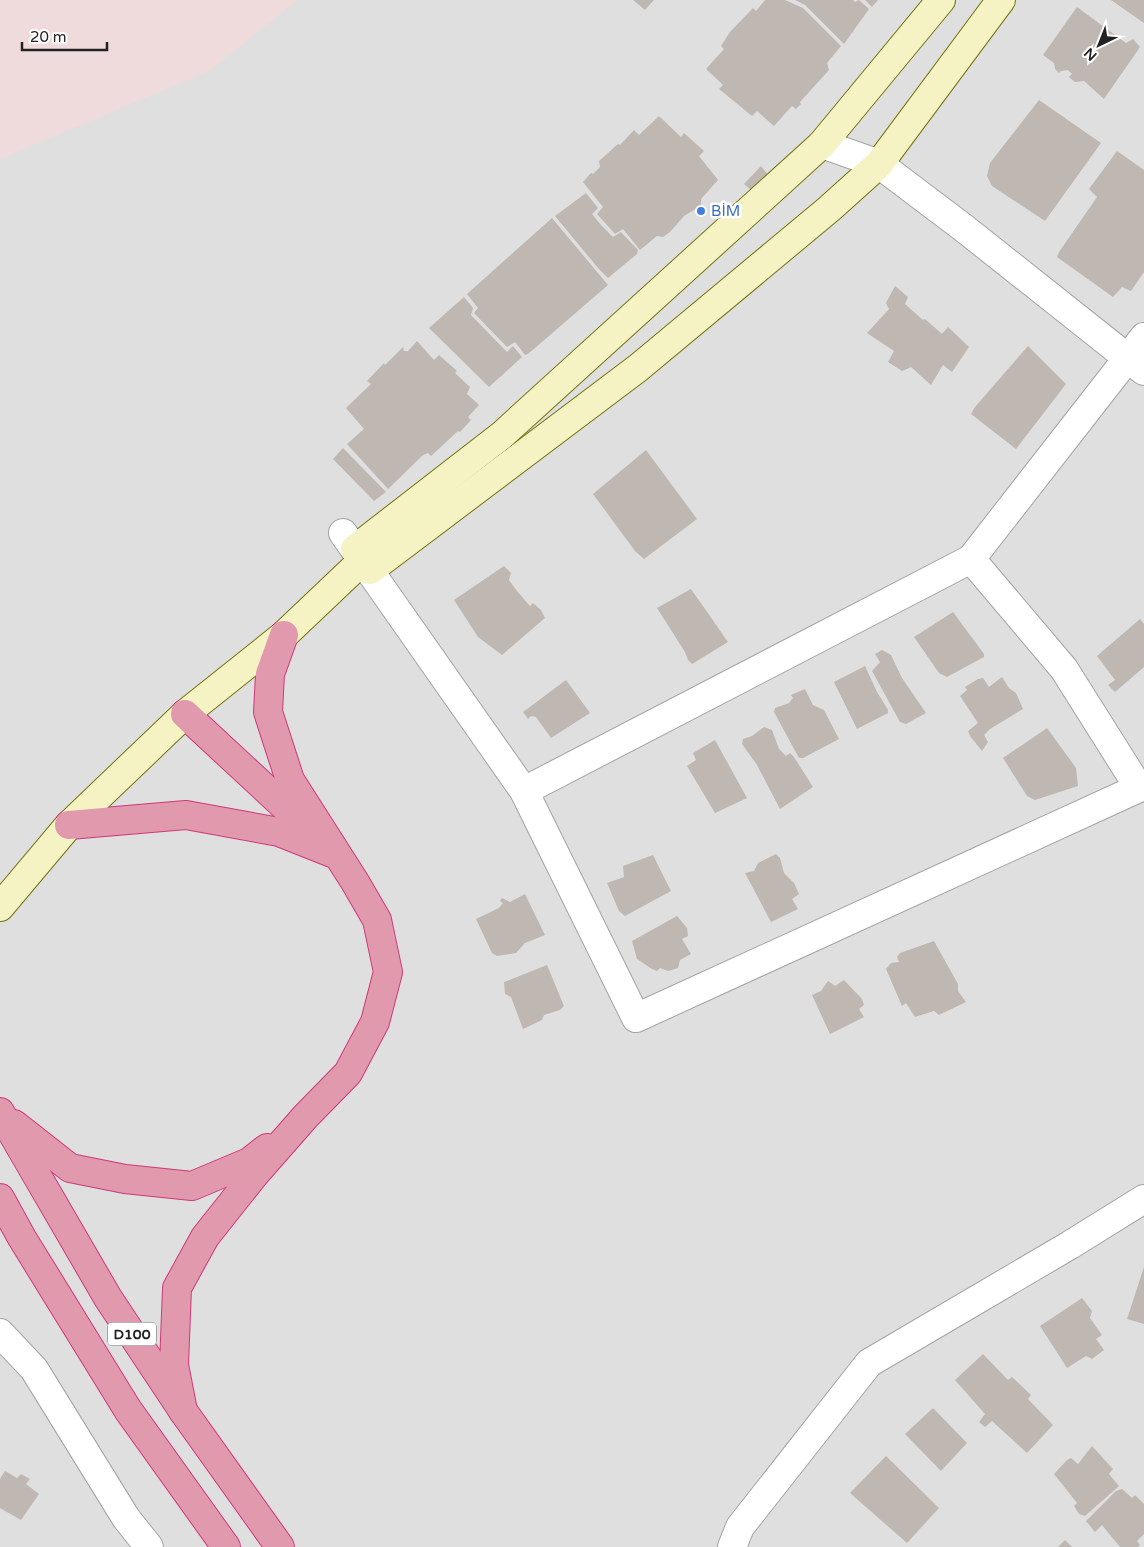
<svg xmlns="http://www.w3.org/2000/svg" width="1144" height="1547" viewBox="0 0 1144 1547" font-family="'Varela Round',sans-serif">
<rect width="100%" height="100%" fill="#f1eeea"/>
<rect fill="#e0dfdf" x="0" y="0" width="1144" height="1547"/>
<polygon fill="#f0dbdc" points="0,0 297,0 209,71 0,159"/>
<g fill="#bfb7b2">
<polygon points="633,0 654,0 645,10"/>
<polygon points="765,0 785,0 803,8 841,46 827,63 829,70 800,102 801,104 796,109 792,106 774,126 757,111 752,116 719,89 723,85 706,69 724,49 721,46 730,32 753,8 756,11"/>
<polygon points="795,0 853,0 855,2 859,0 869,9 844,44 805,5"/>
<polygon points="865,0 878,0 872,7"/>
<polygon points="1111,0 1144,0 1144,23"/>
<polygon points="1077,7 1126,43 1133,39 1140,47 1104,99 1084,81 1075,82 1069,77 1072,74 1068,70 1061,71 1059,73 1055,69 1054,63 1043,55"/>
<polygon points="1039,100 1101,143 1045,221 992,186 987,176 990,163"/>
<polygon points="659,116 681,137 684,133 704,151 699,156 718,180 701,199 701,206 684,216 670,232 663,237 657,236 640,250 623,229 615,234 597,214 603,207 583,182 591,173 593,174 600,167 599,161 618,144 620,145 634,130 639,135"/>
<polygon points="1117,151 1144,170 1144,272 1131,291 1122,287 1113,297 1057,257 1059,252 1097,197 1089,189"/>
<polygon points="761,166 773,181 760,198 744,184"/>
<polygon points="586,193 598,208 592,214 601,225 613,237 621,232 638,250 637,254 608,278 598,268 555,216"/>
<polygon points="552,218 608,285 528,354 525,355 515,342 507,347 474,313 478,308 467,294"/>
<polygon points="895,286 908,297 905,304 923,320 925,319 942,334 948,327 969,347 952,372 943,365 931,385 911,367 902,371 888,362 894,351 867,333 889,309 886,303"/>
<polygon points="464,297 473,308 471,315 507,352 513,346 522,357 489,387 429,328"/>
<polygon points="417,341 434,360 439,355 457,371 455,373 470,387 467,394 479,405 468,417 471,420 460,432 458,431 431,456 428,453 423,455 388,489 347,444 364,429 346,408 371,384 367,381 384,363 385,365 403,347 404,351 408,351"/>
<polygon points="1028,346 1066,384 1016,449 971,414 975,407"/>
<polygon points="343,448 386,492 374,501 333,459"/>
<polygon points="646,450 697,519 644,559 635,551 593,494"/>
<polygon points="504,566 511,573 509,580 517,591 530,606 533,603 541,610 545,618 502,655 478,637 454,600"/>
<polygon points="691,589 728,642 692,664 688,660 685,652 657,608"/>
<polygon points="953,612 984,654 984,657 947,677 939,673 914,637"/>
<polygon points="1140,619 1144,624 1144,667 1115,692 1108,685 1115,680 1097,656"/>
<polygon points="882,650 891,655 902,678 926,713 906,724 900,722 872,671 880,662 875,654"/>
<polygon points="865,666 877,692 888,710 888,713 857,729 834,682"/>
<polygon points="1002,677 1009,688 1016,693 1023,709 990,729 984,735 988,742 982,751 970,736 968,731 978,723 960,696 967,690 965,687 978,679 983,678 989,687"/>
<polygon points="566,680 590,713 551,738 536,717 531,716 528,719 523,712"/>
<polygon points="805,689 813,705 824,710 839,739 803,758 799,758 774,712 775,708 789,703 793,698 791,695"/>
<polygon points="764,727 772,730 779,749 786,756 790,753 794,757 813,787 780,809 757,765 742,744 743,739 752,736"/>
<polygon points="1047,728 1076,768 1078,786 1035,800 1027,796 1003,758"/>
<polygon points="715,740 747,798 715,813 687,766 696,760 693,753"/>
<polygon points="776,854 780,858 784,873 794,883 799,894 792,899 798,909 771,922 745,873 754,871 758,863"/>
<polygon points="653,855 671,891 625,916 619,911 607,883 624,877 623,866"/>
<polygon points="525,894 545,935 525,943 516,953 497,956 492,953 476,919 499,908 503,903 500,901 502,898 510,902"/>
<polygon points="677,916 687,928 688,936 682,939 691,954 680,960 678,968 668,971 660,968 657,971 652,969 637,959 632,941"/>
<polygon points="934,941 958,984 958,991 966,1002 939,1015 934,1011 915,1017 906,1003 902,1006 886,969 891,963 899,962 897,957 900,953"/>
<polygon points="547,965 564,1006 560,1010 544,1015 542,1020 523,1029 511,997 505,994 504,982"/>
<polygon points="844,980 862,999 864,1005 859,1009 864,1017 830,1034 812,995 821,991 828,981 835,986"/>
<polygon points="1144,1267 1144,1324 1127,1319"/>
<polygon points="1082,1298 1092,1311 1090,1318 1102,1335 1096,1339 1104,1350 1092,1359 1086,1356 1067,1368 1040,1326"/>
<polygon points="983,1354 1008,1380 1012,1377 1031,1395 1028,1399 1053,1425 1027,1453 992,1421 985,1427 979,1422 985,1414 955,1380"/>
<polygon points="933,1408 967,1443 941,1471 905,1434"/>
<polygon points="1092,1446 1113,1469 1109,1474 1119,1486 1085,1516 1079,1514 1074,1506 1077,1503 1054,1474 1067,1460 1071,1458 1078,1464"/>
<polygon points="886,1456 939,1508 907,1543 850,1493"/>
<polygon points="5,1471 17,1478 21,1474 30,1479 26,1484 39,1494 21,1520 0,1508 0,1479"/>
<polygon points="1122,1489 1132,1498 1135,1495 1144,1504 1144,1534 1137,1541 1140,1545 1138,1547 1120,1547 1102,1525 1095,1532 1086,1521 1116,1491"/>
<polygon points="1065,1540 1072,1547 1058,1547"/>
</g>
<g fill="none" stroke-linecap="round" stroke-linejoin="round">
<defs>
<g id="street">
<polyline points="822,144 879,164 965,229 1144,371"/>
<polyline points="343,533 524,791 636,1018 1139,788 1064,669 971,559"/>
<polyline points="524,791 971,559 1144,337"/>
<polyline points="0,1333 34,1369 126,1518 149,1547"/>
<polyline points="732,1547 740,1527 869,1363 1070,1245 1144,1199"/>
</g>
<g id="secondary">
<polyline points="355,549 502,435 822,144 941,0"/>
<polyline points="370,570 638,368 829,209 879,164 1001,0"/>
<polyline points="0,907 69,825 185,714 284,635 363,560"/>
</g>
<g id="highway">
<polyline points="185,714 310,830"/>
<polyline points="69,825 186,815 279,832 337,855"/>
<polyline points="0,1112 108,1298 183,1411 280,1547"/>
<polyline points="14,1124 70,1168 125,1179 192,1186 249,1162 267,1148"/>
<polyline points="0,1198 22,1238 128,1410 226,1547"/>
<polyline points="183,1411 174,1365 177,1288 205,1237 255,1174 305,1117 348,1073 375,1022 388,972 377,920 355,882 290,780 268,712 270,674 284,635"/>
</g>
</defs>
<use href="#street" stroke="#a3a3a3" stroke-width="30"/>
<use href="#secondary" stroke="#74740e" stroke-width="30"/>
<use href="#highway" stroke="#ce387b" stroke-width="30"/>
<use href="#street" stroke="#fff" stroke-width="28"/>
<use href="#secondary" stroke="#f5f3c3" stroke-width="28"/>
<use href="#highway" stroke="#e199ae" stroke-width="28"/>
</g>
<circle fill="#3f7fe0" stroke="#fff" stroke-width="2" cx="701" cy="211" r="5"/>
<g text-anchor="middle" stroke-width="5" stroke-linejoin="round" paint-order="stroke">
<rect fill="#fff" stroke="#646464" stroke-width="1" x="108" y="1322.5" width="48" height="23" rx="4"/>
<g font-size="14" font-weight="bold" fill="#222">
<text x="132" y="1339">D100</text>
</g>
<g font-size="15" fill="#366cbe" stroke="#fff" text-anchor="start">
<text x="711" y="216">BİM</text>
</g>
</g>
<g transform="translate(1099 45) rotate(223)" stroke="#ffffff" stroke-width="4" paint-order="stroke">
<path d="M0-4L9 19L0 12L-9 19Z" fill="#222222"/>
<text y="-8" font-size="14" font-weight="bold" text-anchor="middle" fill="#222222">N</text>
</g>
<path d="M22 42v8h85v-8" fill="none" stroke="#222222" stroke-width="2.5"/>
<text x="30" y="42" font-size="15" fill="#222222" stroke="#ffffff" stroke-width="4" paint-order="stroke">20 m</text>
</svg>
